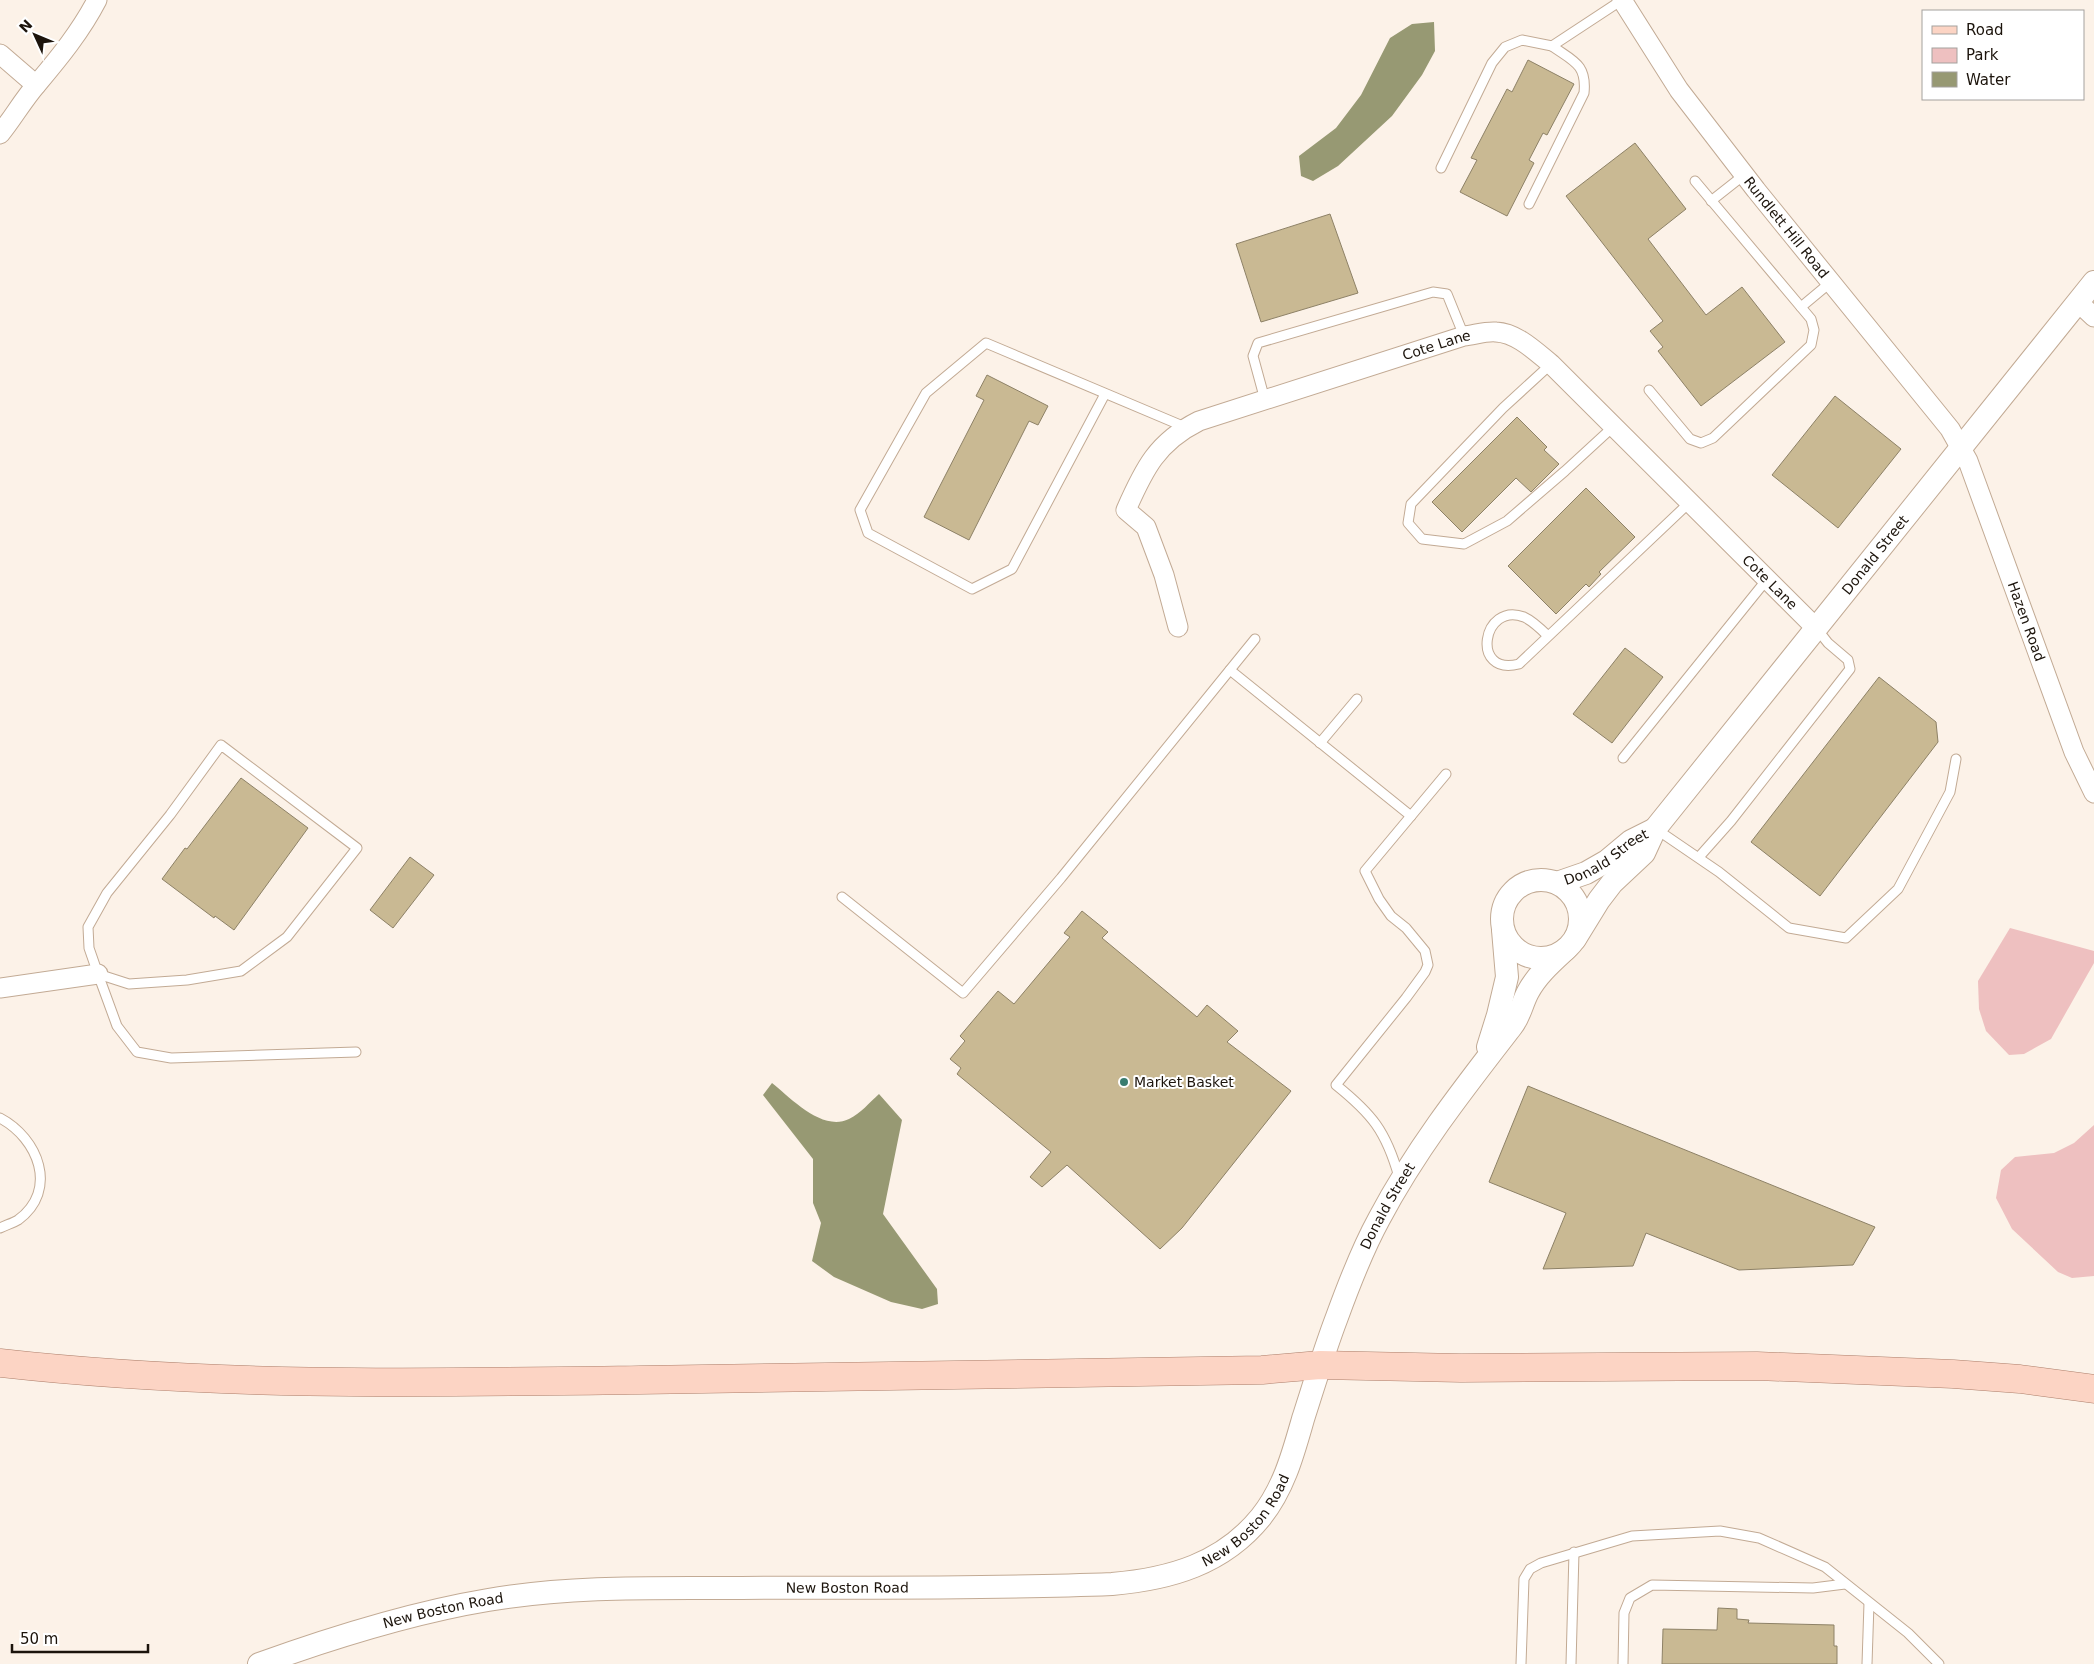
<svg xmlns="http://www.w3.org/2000/svg" width="2094" height="1664" viewBox="0 0 2094 1664" font-family="'DejaVu Sans',sans-serif">
<rect width="100%" height="100%" fill="#fcf2e8"/>
<g fill="#eec0c0">
<polygon points="2010,928 2094,951 2094,963 2051,1039 2024,1054 2009,1055 1986,1031 1979,1009 1978,981"/>
<polygon points="2094,1125 2094,1276 2072,1278 2058,1272 2012,1229 1996,1198 2001,1170 2015,1157 2054,1153 2074,1143"/>
</g>
<g fill="#979973">
<polygon points="1434,22 1435,51 1422,75 1392,116 1338,166 1313,181 1301,176 1299,156 1336,128 1361,95 1390,38 1412,24"/>
<path d="M772,1083C791,1098 822,1132 849,1119C860,1114 870,1102 879,1094L902,1120L883,1214L937,1289L938,1304L922,1309L891,1302L834,1277L812,1261L821,1223L813,1203V1159L763,1095Z"/>
</g>
<g fill="#c9b993" stroke="#8d8166">
<polygon points="1528,60 1574,84 1547,135 1543,133 1529,160 1534,163 1507,216 1460,192 1477,160 1471,158 1507,89 1512,92"/>
<polygon points="1635,143 1686,209 1648,239 1706,315 1742,287 1785,342 1701,406 1658,351 1663,347 1650,331 1663,321 1566,196"/>
<polygon points="1330,214 1358,293 1261,322 1236,244"/>
<polygon points="987,375 1048,406 1038,425 1029,421 969,540 924,517 984,400 976,396"/>
<polygon points="1835,396 1901,449 1838,528 1772,475"/>
<polygon points="1517,417 1547,447 1544,450 1559,464 1531,492 1516,478 1462,532 1432,502"/>
<polygon points="1586,488 1635,537 1599,572 1601,574 1589,587 1586,584 1556,614 1508,566"/>
<polygon points="1625,648 1663,677 1612,743 1573,714"/>
<polygon points="1879,677 1936,722 1938,742 1820,896 1751,842"/>
<polygon points="241,778 308,828 234,930 215,916 214,918 162,879 185,848 187,849"/>
<polygon points="410,857 434,875 393,928 370,910"/>
<polygon points="1082,911 1108,932 1102,938 1197,1017 1207,1005 1238,1031 1227,1042 1291,1091 1182,1228 1160,1249 1067,1165 1042,1187 1030,1177 1051,1152 957,1074 961,1068 950,1059 965,1041 960,1036 998,991 1014,1004 1070,937 1064,933"/>
<polygon points="1528,1086 1540,1091 1875,1227 1853,1265 1739,1270 1646,1233 1633,1266 1543,1269 1566,1213 1489,1182"/>
<polygon points="1718,1608 1737,1609 1737,1619 1749,1620 1748,1623 1834,1625 1834,1646 1837,1646 1837,1664 1662,1664 1663,1629 1717,1630"/>
</g>
<g fill="none" stroke-linecap="round" stroke-linejoin="round">
<defs>
<g id="service">
<polyline points="1441,168 1492,63 1505,47 1522,40 1552,46 1622,0"/>
<polyline points="1711,201 1744,175"/>
<path d="M1529,204L1584,93C1587,64 1573,61 1552,46"/>
<polyline points="1801,307 1831,282"/>
<polyline points="1551,364 1503,408 1411,504 1408,523 1422,539 1464,544 1507,521 1565,471 1614,426"/>
<polyline points="1649,390 1690,439 1701,443 1713,438 1811,345 1814,330 1811,319 1695,181"/>
<polyline points="1105,394 1012,569 972,589 868,533 860,510 926,393 986,343 1185,427"/>
<polyline points="1265,400 1253,356 1258,343 1433,292 1447,294 1464,336"/>
<path d="M1548,636C1541,629 1533,621 1524,617C1482,601 1470,677 1519,664L1690,502"/>
<polyline points="1230,670 1411,816"/>
<polyline points="1320,743 1357,699"/>
<polygon points="221,745 357,848 287,937 241,971 187,980 129,984 98,974 89,948 88,927 107,893 170,815"/>
<polyline points="1623,758 1768,578"/>
<polyline points="1656,829 1719,872 1789,928 1846,938 1898,889 1950,792 1956,759"/>
<polyline points="1699,857 1731,821 1850,669 1848,660 1828,643 1817,629"/>
<polyline points="842,897 963,993 1061,878 1255,639"/>
<polyline points="98,974 117,1026 137,1052 171,1058 356,1052"/>
<path d="M0,1118C38,1138 59,1190 18,1220C13,1223 6,1225 0,1228"/>
<path d="M1399,1177C1386,1131 1372,1114 1336,1085L1406,998L1425,972L1428,965L1425,951L1406,928L1391,916L1379,899L1365,871L1446,774"/>
<polyline points="1521,1664 1524,1579 1530,1569 1541,1563 1632,1536 1720,1531 1759,1538 1825,1567 1908,1633 1939,1664"/>
<polyline points="1571,1664 1574,1552"/>
<polyline points="1623,1664 1624,1613 1630,1598 1652,1585 1813,1588 1845,1584"/>
<polyline points="1867,1664 1869,1603"/>
</g>
<g id="minor">
<path id="s1" d="M1622,0L1679,90L1756,190L1950,429L1968,461L2074,752L2094,793"/>
<polyline points="0,54 36,85"/>
<path d="M0,134C13,118 23,100 37,84C59,58 81,31 97,0"/>
<polyline points="2078,302 2094,317"/>
<path id="s2" d="M1178,627L1164,575L1146,527L1126,510C1144,469 1157,442 1199,421L1464,336C1474,335 1486,331 1496,332C1517,333 1535,351 1551,364L1816,628"/>
<polyline points="0,988 98,974"/>
</g>
<g id="tertiary">
<circle cx="1541" cy="919" r="39"/>
<path id="s3" d="M1557,883L1586,873L1607,861L1631,841L1655,829"/>
<path id="s4" d="M1575,939L1599,900L1612,883L1644,853L1655,829L2094,282"/>
<polyline points="1488,1047 1498,1015 1507,977 1503,930"/>
<path id="s5" d="M259,1664C334,1637 410,1613 488,1600C569,1586 653,1588 735,1588C860,1587 986,1589 1112,1584C1170,1579 1223,1564 1261,1517C1284,1488 1293,1454 1303,1419C1314,1385 1324,1351 1337,1317C1349,1284 1362,1250 1379,1219C1416,1149 1464,1088 1512,1026C1520,1016 1522,1003 1528,992C1537,975 1552,962 1566,949"/>
</g>
<path id="primary" d="M0,1363C212,1387 427,1383 640,1380C847,1378 1054,1373 1262,1370L1320,1365L1461,1368L1757,1366L1953,1374L2020,1379L2094,1389"/>
</defs>
<use href="#service" stroke="#c2aa94" stroke-width="11"/>
<use href="#minor" stroke="#c2aa94" stroke-width="21"/>
<use href="#tertiary" stroke="#c2aa94" stroke-width="24"/>
<use href="#primary" stroke="#ac7e6a" stroke-width="29"/>
<use href="#service" stroke="#fff" stroke-width="9"/>
<use href="#minor" stroke="#fff" stroke-width="19"/>
<use href="#tertiary" stroke="#fff" stroke-width="22"/>
<use href="#primary" stroke="#fcd4c4" stroke-width="28"/>
</g>
<circle fill="#397c6f" stroke="#fff" stroke-width="2" cx="1124" cy="1082" r="5"/>
<g text-anchor="middle" stroke-width="4" stroke-linejoin="round" paint-order="stroke">
<g font-size="14" fill="#1c140c" stroke="#fff">
<text dy="5" stroke="none"><textPath href="#s1" startOffset="281">Rundlett Hill Road</textPath></text>
<text dy="5" stroke="none"><textPath href="#s2" startOffset="499">Cote Lane</textPath></text>
<text dy="5" stroke="none"><textPath href="#s4" startOffset="489">Donald Street</textPath></text>
<text dy="5" stroke="none"><textPath href="#s2" startOffset="934">Cote Lane</textPath></text>
<text dy="5" stroke="none"><textPath href="#s1" startOffset="748">Hazen Road</textPath></text>
<text dy="5" stroke="none"><textPath href="#s3" startOffset="56">Donald Street</textPath></text>
<text dy="5" stroke="none"><textPath href="#s5" startOffset="1368">Donald Street</textPath></text>
<text dy="5" stroke="none"><textPath href="#s5" startOffset="1018">New Boston Road</textPath></text>
<text dy="5" stroke="none"><textPath href="#s5" startOffset="598">New Boston Road</textPath></text>
<text dy="5" stroke="none"><textPath href="#s5" startOffset="192">New Boston Road</textPath></text>
</g>
<g font-size="14" fill="#1c140c" stroke="#fff" text-anchor="start">
<text x="1134" y="1087">Market Basket</text>
</g>
</g>
<rect x="1922" y="10" width="162" height="90" fill="#ffffff" stroke="#a4a19e"/>
<rect x="1932" y="26" width="25" height="8" fill="#fcd4c4" stroke="#a4a19e"/>
<text x="1966" y="35" font-size="15" fill="#1c140c">Road</text>
<rect x="1932" y="48" width="25" height="15" fill="#eec0c0" stroke="#a4a19e"/>
<text x="1966" y="60" font-size="15" fill="#1c140c">Park</text>
<rect x="1932" y="72" width="25" height="15" fill="#979973" stroke="#a4a19e"/>
<text x="1966" y="85" font-size="15" fill="#1c140c">Water</text>
<g transform="translate(35 35) rotate(314)" stroke="#ffffff" stroke-width="4" paint-order="stroke">
<path d="M0-4L9 19L0 12L-9 19Z" fill="#1c140c"/>
<text y="-8" font-size="14" font-weight="bold" text-anchor="middle" fill="#1c140c">N</text>
</g>
<path d="M12 1644v8h136v-8" fill="none" stroke="#1c140c" stroke-width="2.5"/>
<text x="20" y="1644" font-size="15" fill="#1c140c" stroke="#ffffff" stroke-width="4" paint-order="stroke">50 m</text>
</svg>
